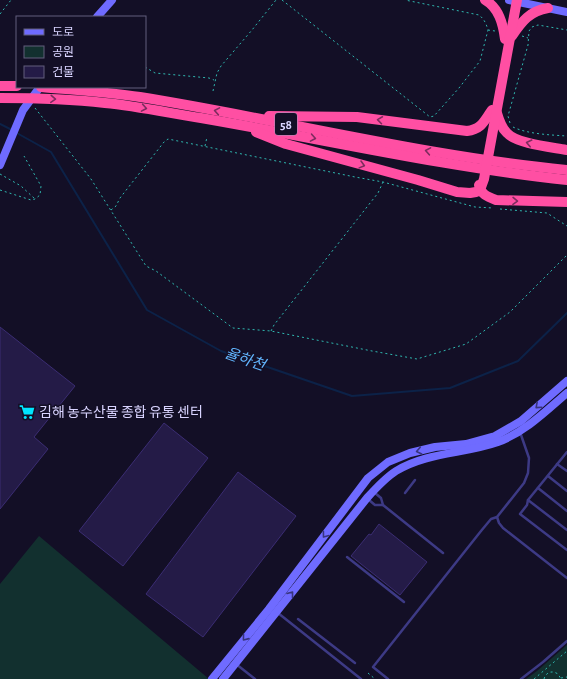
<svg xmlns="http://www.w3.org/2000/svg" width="567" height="679" viewBox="0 0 567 679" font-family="'Alegreya Sans','Noto Sans KR',sans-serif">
<rect width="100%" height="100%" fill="#130f26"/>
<g fill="#12302f">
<polygon points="39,536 209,679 0,679 0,584"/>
<polygon points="567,645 567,679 526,679 537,671"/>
</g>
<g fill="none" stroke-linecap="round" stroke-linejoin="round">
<g stroke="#0c2248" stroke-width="2">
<polyline points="0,124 12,130"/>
<polyline points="15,132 51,152 147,310 221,351 352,396 450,388 518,361 567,313"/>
</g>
</g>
<g fill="#241b47" stroke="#3b2d73">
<polygon points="0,327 75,386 34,437 48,449 0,509"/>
<polygon points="164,423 208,458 123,566 79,531"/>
<polygon points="238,472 296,516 203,637 146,594"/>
<polygon points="379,524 427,562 400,595 351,556 369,534 371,535"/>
</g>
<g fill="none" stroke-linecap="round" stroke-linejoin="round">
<g stroke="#2fb8b0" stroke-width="1" stroke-dasharray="2 3" stroke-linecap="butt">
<path d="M282,0L430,117L434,116L459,88L480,61L488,30C486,23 484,19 479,15L405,0"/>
<polyline points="0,14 11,0"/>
<polyline points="488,30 495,31"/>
<polyline points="522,36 528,38"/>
<polyline points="145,67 155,73 209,78 214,80"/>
<polyline points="213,91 217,73 221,66 252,30 276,0"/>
<polyline points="35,108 91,179 146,266 156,271 233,328 271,331 372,351 417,359 466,344 510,312 567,255"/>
<polyline points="510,123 508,116 528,45 529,31 532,27 538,25 567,30"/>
<path d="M513,127C527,134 551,135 567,136"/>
<polyline points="205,146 207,137"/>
<polyline points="0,174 21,186 35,199"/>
<polyline points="0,190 31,200 35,199 40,195 41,186 24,156"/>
<polyline points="500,209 547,213 567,226"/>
<polyline points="111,210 116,206 120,198 164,142 168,139 355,177 383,182 475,207 493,208"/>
<polyline points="271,331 274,325 378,193 383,182"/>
<polyline points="368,673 375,679"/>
<polyline points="561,678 567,677"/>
<polyline points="534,679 567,651"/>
<path d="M544,679C546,672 552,670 558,674L561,679"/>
</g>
<g stroke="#3d3a85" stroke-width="2.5">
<polyline points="567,452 528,500 527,505 520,514 567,550"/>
<polyline points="557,464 567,471"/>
<polyline points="548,476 567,491"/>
<polyline points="538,488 567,511"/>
<polyline points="375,493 381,498 383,505 443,553"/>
<polyline points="405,493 415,480"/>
<polyline points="369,500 375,505 383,505"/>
<polyline points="528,500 567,530"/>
<polyline points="497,517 499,523 503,528 567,578"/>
<polyline points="347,557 404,602"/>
<polyline points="278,613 361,679"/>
<polyline points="298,619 355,663"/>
<polyline points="236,664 255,679"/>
<polyline points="388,679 373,667 481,531 491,519 497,517 524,483 528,473 529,458 520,432"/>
<polyline points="521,679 543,662 567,641"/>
</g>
<g stroke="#6f6bff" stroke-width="8">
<polyline points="509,0 567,12"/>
<polyline points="97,17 112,0"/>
<polyline points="0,165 23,110 40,87"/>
<polyline points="212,679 269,609 368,478 388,462 410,453 435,447 466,444 495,436 521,421 567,381"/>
<path d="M223,679L367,498C376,488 385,478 396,471C427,452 464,454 498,442C525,432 546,411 567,393"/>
</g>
<g stroke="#ff4fa3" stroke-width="10">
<path d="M485,0C499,8 503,24 505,39"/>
<path d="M512,36C522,21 530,11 548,8"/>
<polyline points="0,86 17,86"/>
<path d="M41,87C74,90 107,92 140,97C283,120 423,156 567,170"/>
<path d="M0,98C35,98 70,99 105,103C137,106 169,113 201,118C323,139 444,167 567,180"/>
<path d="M497,113C499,120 501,127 507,133C517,144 551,147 567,150"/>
<path d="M269,116L357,117L467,131C482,129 484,121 492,110"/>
<polyline points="256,132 286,144 418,180 457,192 470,193 476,192 480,190 484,179 517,0"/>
<path d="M479,185C480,194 488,197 496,200L567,202"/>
</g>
</g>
<defs><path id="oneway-chevron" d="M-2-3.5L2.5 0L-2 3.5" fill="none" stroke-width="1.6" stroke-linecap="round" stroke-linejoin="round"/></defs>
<g stroke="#7d2c5e">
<use href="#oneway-chevron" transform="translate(53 99) rotate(4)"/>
<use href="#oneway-chevron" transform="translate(144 108) rotate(10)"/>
<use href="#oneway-chevron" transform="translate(217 111) rotate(-170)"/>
<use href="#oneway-chevron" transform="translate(380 120) rotate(-172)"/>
<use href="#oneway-chevron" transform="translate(313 138) rotate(10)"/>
<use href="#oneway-chevron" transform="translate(529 143) rotate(-167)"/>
<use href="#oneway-chevron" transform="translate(428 151) rotate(-170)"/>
<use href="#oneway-chevron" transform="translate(362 165) rotate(15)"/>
<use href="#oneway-chevron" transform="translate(515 201) rotate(1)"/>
</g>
<g stroke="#38347d">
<use href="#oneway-chevron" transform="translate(538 406) rotate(138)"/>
<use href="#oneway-chevron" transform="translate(419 451) rotate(168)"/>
<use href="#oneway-chevron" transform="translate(325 535) rotate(127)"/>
<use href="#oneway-chevron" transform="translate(291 594) rotate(-52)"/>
<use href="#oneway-chevron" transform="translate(245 638) rotate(129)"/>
</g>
<defs>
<symbol id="supermarket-bare" viewBox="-9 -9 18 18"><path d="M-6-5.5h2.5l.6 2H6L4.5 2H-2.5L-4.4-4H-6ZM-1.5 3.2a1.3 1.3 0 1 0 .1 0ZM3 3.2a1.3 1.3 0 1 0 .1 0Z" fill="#00e5ff" stroke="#130f26" stroke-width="2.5" paint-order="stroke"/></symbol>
</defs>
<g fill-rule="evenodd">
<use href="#supermarket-bare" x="16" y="401" width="22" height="22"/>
</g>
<g text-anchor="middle" stroke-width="3" stroke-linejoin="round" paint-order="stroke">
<rect fill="#130f26" stroke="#9e99be" stroke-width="1" x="275" y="113" width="22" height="22" rx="3"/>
<g font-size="13" font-weight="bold" fill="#d9d4ff">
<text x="286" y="129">58</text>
</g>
<g font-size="14" fill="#d9d4ff" stroke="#130f26" text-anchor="start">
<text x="39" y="417">김해 농수산물 종합 유통 센터</text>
</g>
<g font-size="15" font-style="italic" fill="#62b6ff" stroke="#130f26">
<text transform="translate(245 359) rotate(19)" y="5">율하천</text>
</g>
</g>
<rect x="16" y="16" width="130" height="72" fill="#130f26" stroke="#625e7d"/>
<rect x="24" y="29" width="20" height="6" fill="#6f6bff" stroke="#625e7d"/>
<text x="52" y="36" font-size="12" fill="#d9d4ff">도로</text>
<rect x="24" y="46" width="20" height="12" fill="#12302f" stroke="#625e7d"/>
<text x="52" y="56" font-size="12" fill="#d9d4ff">공원</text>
<rect x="24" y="66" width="20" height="12" fill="#241b47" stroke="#625e7d"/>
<text x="52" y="76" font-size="12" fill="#d9d4ff">건물</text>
</svg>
